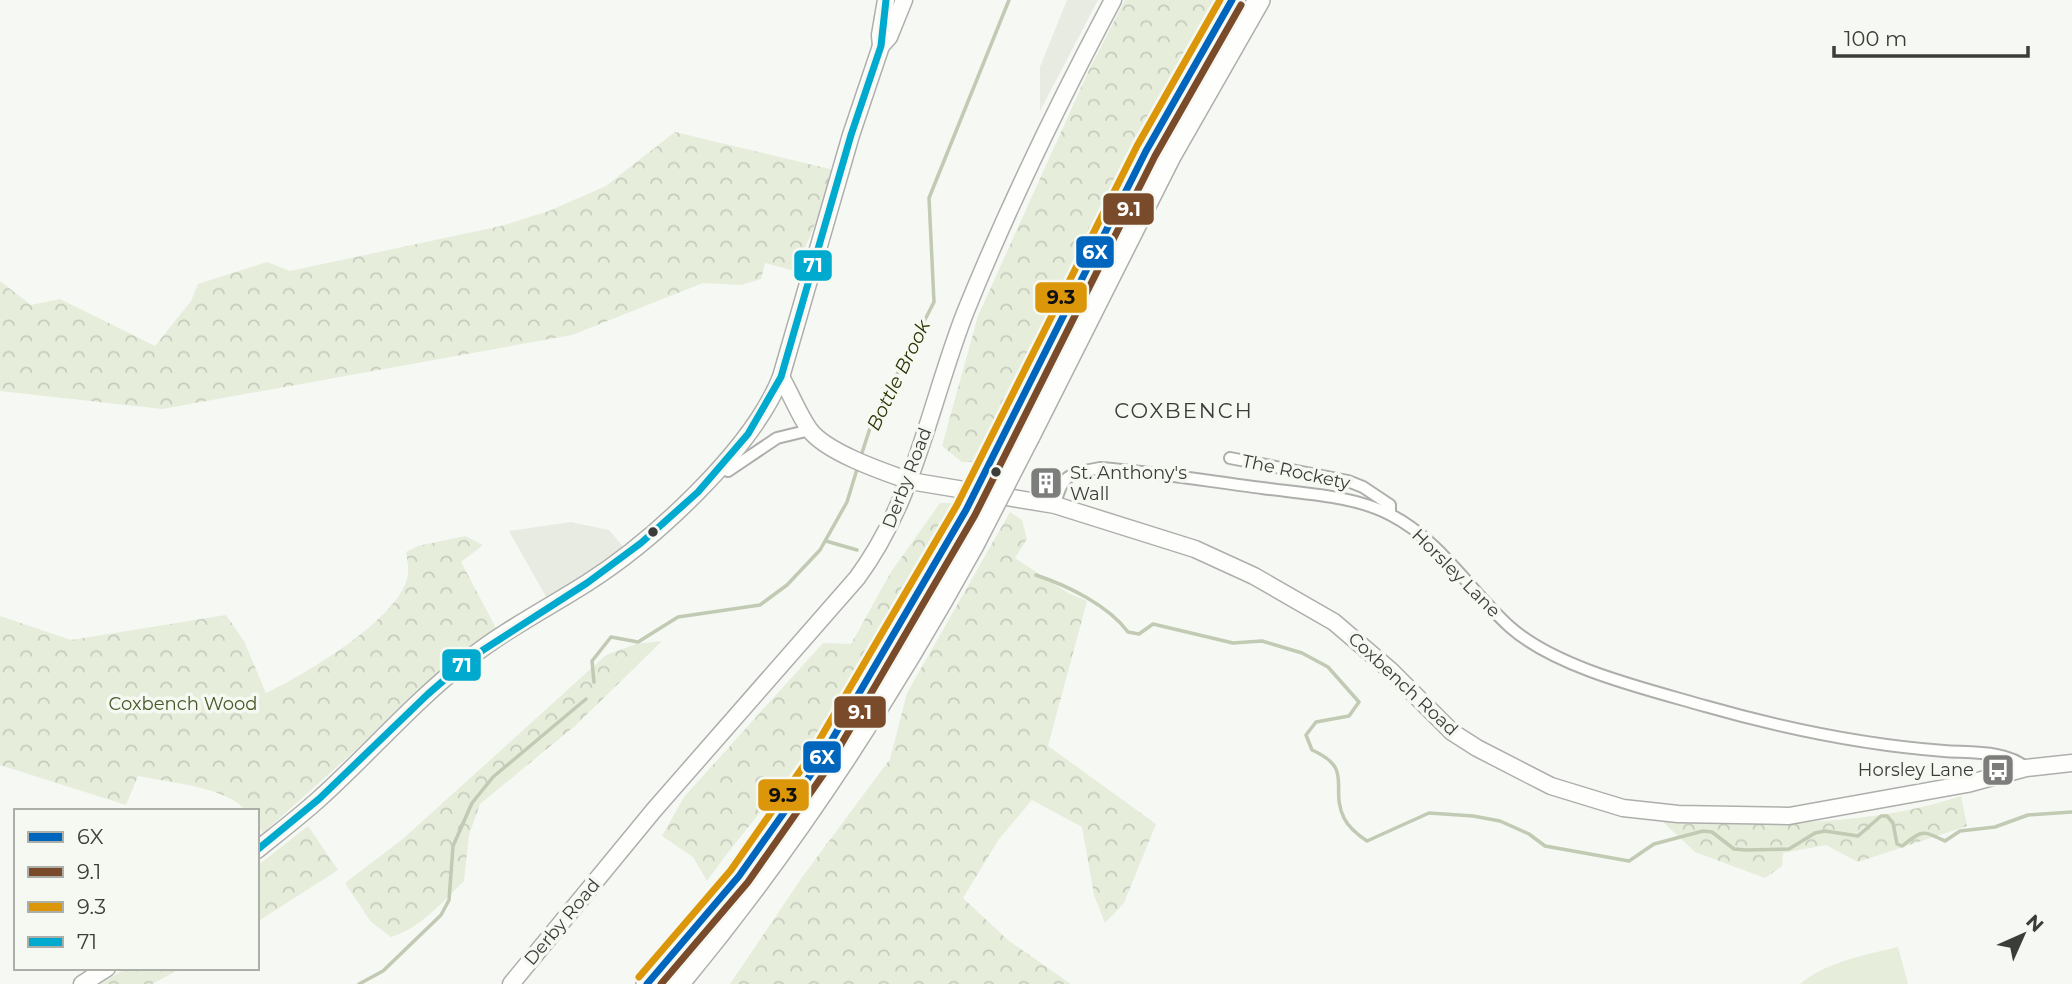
<svg xmlns="http://www.w3.org/2000/svg" width="2072" height="984" viewBox="0 0 2072 984" font-family="Montserrat,sans-serif">
<defs>
<pattern id="forest-crowns" width="20" height="18" patternUnits="userSpaceOnUse" patternTransform="scale(1.75)"><rect width="20" height="18" fill="#e6eddb"/><path d="M2 6a3 3 0 1 1 6 0M12 15a3 3 0 1 1 6 0" fill="none" stroke="#c6ccbd"/></pattern>
</defs>
<rect width="100%" height="100%" fill="#f6f8f3"/>
<g fill="#e7ebe2">
<polygon points="1067,0 1098,0 1040,111 1040,67"/>
<polygon points="571,522 609,530 624,548 548,600 509,531"/>
</g>
<path fill="#e6eddb" d="M1898,947L1908,984H1800C1826,962 1865,955 1898,947Z"/>
<g fill="url(#forest-crowns)">
<polygon points="1125,0 1215,0 1009,404 976,462 962,462 942,446 978,316 1089,70"/>
<polygon points="675,132 838,171 795,271 765,263 761,279 741,285 703,283 572,335 162,409 0,391 0,281 31,305 60,299 155,346 191,301 198,284 267,262 290,271 501,226 549,211 606,186"/>
<path d="M940,503H953C899,598 848,697 782,785C757,817 731,847 707,881L693,857L662,836L684,797L823,643L851,644L891,572Z"/>
<polygon points="1010,512 1022,520 1027,539 1015,558 1068,593 1087,601 1048,746 1156,824 1124,903 1105,923 1094,895 1082,827 1032,800 999,839 963,898 1009,941 1071,984 730,984 803,876 890,759 907,693"/>
<path d="M465,536L483,545L461,562L497,630L466,651L263,833L257,825V811H246C228,787 167,782 138,776L126,805L0,765V616L71,640L226,615L244,641L266,693C304,675 402,618 408,574C409,568 407,559 406,552L418,546Z"/>
<path d="M662,641L576,725L480,804L469,835L464,881C442,902 421,928 391,937L371,922L345,883L404,838L606,655L636,644Z"/>
<path d="M1961,796L1967,826L1858,862L1826,845L1783,853L1782,866L1765,878L1695,852L1662,821C1761,824 1865,828 1961,796Z"/>
<polygon points="308,826 338,870 257,922 257,866"/>
<polygon points="127,968 182,968 152,984 99,984"/>
</g>
<g fill="none" stroke-linecap="round" stroke-linejoin="round">
<g stroke="#c1cab3" stroke-width="3.5">
<polyline points="860,459 871,425 934,302 929,198 1009,0"/>
<polyline points="826,541 857,550"/>
<path d="M1036,575C1068,586 1108,605 1128,632L1139,634L1153,624L1233,643L1262,641L1302,653L1328,667L1359,702L1349,716L1316,722L1306,735L1312,750C1355,769 1329,787 1344,818C1349,828 1358,835 1367,841L1429,813L1473,816L1500,821L1529,834L1545,846L1629,861L1654,844L1703,831L1712,832L1734,849L1746,850L1789,849L1815,833L1825,831L1858,836L1881,816H1887L1893,823L1897,844L1902,846C1923,830 1922,830 1945,841L1960,831L1995,827L2028,815L2072,812"/>
<polyline points="594,682 592,661 611,637 638,642 678,617 760,605 787,585 820,550 847,502 858,466"/>
<polyline points="359,984 383,971 441,915 449,900 453,846 472,803 493,777 586,699"/>
</g>
<defs>
<g id="street">
<polyline points="1230,458 1348,481 1363,487 1390,505 1390,514"/>
<polyline points="717,468 728,471 777,438 810,430"/>
<path d="M1055,505C1062,473 1070,474 1100,468C1154,472 1208,481 1262,488C1305,494 1353,495 1391,515C1440,540 1471,592 1510,627C1556,668 1646,689 1705,706C1782,728 1864,745 1944,751C1968,753 2008,750 2026,768"/>
</g>
<g id="secondary">
<polyline points="881,46 880,35 886,0"/>
<path d="M781,377C791,394 798,413 809,429C825,452 884,472 910,481L1055,505L1195,549L1254,576L1334,622L1390,670L1452,732L1477,748L1551,786L1623,808L1678,814L1789,816L1967,784L2026,768L2072,763"/>
<path d="M257,850C278,833 299,817 319,799C369,754 413,702 466,661C503,631 546,609 587,583C653,541 752,450 781,377L851,135L881,46L889,37L904,0"/>
<polyline points="82,984 107,968"/>
<path d="M511,984L654,810L857,578C915,500 930,403 965,313C1007,209 1060,100 1113,0"/>
</g>
<g id="highway">
<polyline points="1006,431 1146,151 1232,0"/>
<polyline points="1029,436 1170,156 1259,0"/>
<polyline points="647,984 739,876 816,767 952,536"/>
<path d="M678,984C792,847 887,701 973,545"/>
</g>
</defs>
<use href="#street" stroke="#aeafac" stroke-width="14"/>
<use href="#secondary" stroke="#aeafac" stroke-width="19"/>
<use href="#highway" stroke="#aeafac" stroke-width="24"/>
<use href="#street" stroke="#fefefd" stroke-width="10"/>
<use href="#secondary" stroke="#fefefd" stroke-width="16"/>
<use href="#highway" stroke="#fefefd" stroke-width="21"/>
<defs>
<g id="highway-bridge">
<polyline points="952,536 1006,431"/>
<polyline points="973,545 1029,436"/>
</g>
</defs>
<use href="#highway-bridge" stroke="#aeafac" stroke-width="24" stroke-linecap="butt"/>
<use href="#highway-bridge" stroke="#fefefd" stroke-width="21"/>
<defs>
<polyline id="bus-1" points="647,984 739,876 816,767 966,510 1146,151 1232,0"/>
<polyline id="bus-2" points="661,984 748,882 825,772 975,515 1155,156 1241,5"/>
<polyline id="bus-3" points="639,977 731,870 807,761 957,505 1137,146 1220,0"/>
<polyline id="bus-4" points="257,850 319,799 428,694 466,661 587,583 641,543 698,492 748,434 781,377 851,135 881,46 886,0"/>
</defs>
<use href="#bus-1" stroke="#f6f9f2" stroke-width="12"/>
<use href="#bus-2" stroke="#f6f9f2" stroke-width="12"/>
<use href="#bus-3" stroke="#f6f9f2" stroke-width="12"/>
<use href="#bus-4" stroke="#f6f9f2" stroke-width="12"/>
<use href="#bus-1" stroke="#0065bd" stroke-width="7"/>
<use href="#bus-2" stroke="#7a4b2a" stroke-width="7"/>
<use href="#bus-3" stroke="#db9609" stroke-width="7"/>
<use href="#bus-4" stroke="#00a9ce" stroke-width="7"/>
</g>
<defs>
<symbol id="building-square" viewBox="-11 -11 22 22"><rect x="-9" y="-9" width="18" height="18" rx="4" fill="#7d7e7b" stroke="#f6f9f2"/><path d="M-4-6H4V6H1V3H-1V6H-4ZM-2.5-4.3h1.7v1.8h-1.7ZM.8-4.3h1.7v1.8H.8ZM-2.5-1h1.7V.8h-1.7ZM.8-1h1.7V.8H.8Z" fill="#fff"/></symbol>
<symbol id="bus-square" viewBox="-11 -11 22 22"><rect x="-9" y="-9" width="18" height="18" rx="4" fill="#7d7e7b" stroke="#f6f9f2"/><path d="M-5-6H5V4H4V6H2V4H-2V6H-4V4H-5ZM-3.5-4V0h7V-4ZM-3.5 1.2v1.5H-2V1.2ZM2 1.2v1.5H3.5V1.2Z" fill="#fff"/></symbol>
</defs>
<g fill-rule="evenodd">
<use href="#building-square" x="1027" y="464" width="38" height="38"/>
<use href="#bus-square" x="1979" y="751" width="38" height="38"/>
</g>
<g fill="#3c3d3a" stroke="#f6f9f2" stroke-width="2.5">
<circle cx="996" cy="472" r="6"/>
<circle cx="653" cy="532" r="6"/>
</g>
<g text-anchor="middle" stroke-width="7" stroke-linejoin="round" paint-order="stroke">
<g font-size="18" fill="#3c3d3a" stroke="#f6f9f2">
<text transform="translate(1296 472) rotate(12)" y="6">The Rockety</text>
<text transform="translate(907 478) rotate(-69)" y="6">Derby Road</text>
<text transform="translate(1456 573) rotate(45)" y="6">Horsley Lane</text>
<text transform="translate(1403 684) rotate(43)" y="6">Coxbench Road</text>
<text transform="translate(562 922) rotate(-50)" y="6">Derby Road</text>
</g>
<g font-size="18" fill="#3c3d3a" stroke="#f6f9f2" text-anchor="start">
<text x="1070" y="479">St. Anthony's<tspan x="1070" dy="21">Wall</tspan></text>
<text x="1974" y="776" text-anchor="end">Horsley Lane</text>
</g>
<g font-size="18" fill="#485828" stroke="#f6f9f2">
<text x="183" y="710">Coxbench Wood</text>
</g>
<g font-size="19" font-style="italic" fill="#273502" stroke="#f6f9f2">
<text transform="translate(898 375) rotate(-64)" y="7">Bottle Brook</text>
</g>
<g font-size="21" letter-spacing="2" fill="#3c3d3a" stroke="#f6f9f2">
<text x="1184" y="418">COXBENCH</text>
</g>
</g>
<g stroke="#f6f9f2" stroke-width="2.5">
<rect x="1102" y="192" width="53" height="34" rx="7" fill="#7a4b2a"/>
<rect x="1075" y="235" width="40" height="34" rx="7" fill="#0065bd"/>
<rect x="793" y="249" width="40" height="33" rx="7" fill="#00a9ce"/>
<rect x="1034" y="281" width="54" height="33" rx="7" fill="#db9609"/>
<rect x="441" y="648" width="41" height="34" rx="7" fill="#00a9ce"/>
<rect x="833" y="695" width="54" height="34" rx="7" fill="#7a4b2a"/>
<rect x="802" y="740" width="40" height="34" rx="7" fill="#0065bd"/>
<rect x="757" y="778" width="53" height="34" rx="7" fill="#db9609"/>
</g>
<g font-size="19" text-anchor="middle" font-weight="bold" fill="#fff">
<text x="1129" y="216">9.1</text>
<text x="1095" y="259">6X</text>
<text x="813" y="272">71</text>
<text x="462" y="672">71</text>
<text x="860" y="719">9.1</text>
<text x="822" y="764">6X</text>
</g>
<g font-size="19" text-anchor="middle" font-weight="bold" fill="#111">
<text x="1061" y="304">9.3</text>
<text x="783" y="802">9.3</text>
</g>
<rect x="14" y="809" width="245" height="161" fill="#f6f9f2" stroke="#acaea8" stroke-width="2"/>
<rect x="28" y="832" width="35" height="10" fill="#0065bd" stroke="#acaea8" stroke-width="2"/>
<text x="77" y="844" font-size="21" fill="#3c3d3a">6X</text>
<rect x="28" y="867" width="35" height="10" fill="#7a4b2a" stroke="#acaea8" stroke-width="2"/>
<text x="77" y="879" font-size="21" fill="#3c3d3a">9.1</text>
<rect x="28" y="902" width="35" height="10" fill="#db9609" stroke="#acaea8" stroke-width="2"/>
<text x="77" y="914" font-size="21" fill="#3c3d3a">9.3</text>
<rect x="28" y="937" width="35" height="10" fill="#00a9ce" stroke="#acaea8" stroke-width="2"/>
<text x="77" y="949" font-size="21" fill="#3c3d3a">71</text>
<g transform="translate(2023 935) rotate(45)" stroke="#f6f9f2" stroke-width="5" paint-order="stroke">
<path d="M0-5L12 26L0 18L-12 26Z" fill="#3c3d3a"/>
<text y="-10" font-size="19" font-weight="bold" text-anchor="middle" fill="#3c3d3a">N</text>
</g>
<path d="M1834 46v10h194v-10" fill="none" stroke="#3c3d3a" stroke-width="3.5"/>
<text x="1844" y="46" font-size="21" fill="#3c3d3a" stroke="#f6f9f2" stroke-width="5" paint-order="stroke">100 m</text>
</svg>
